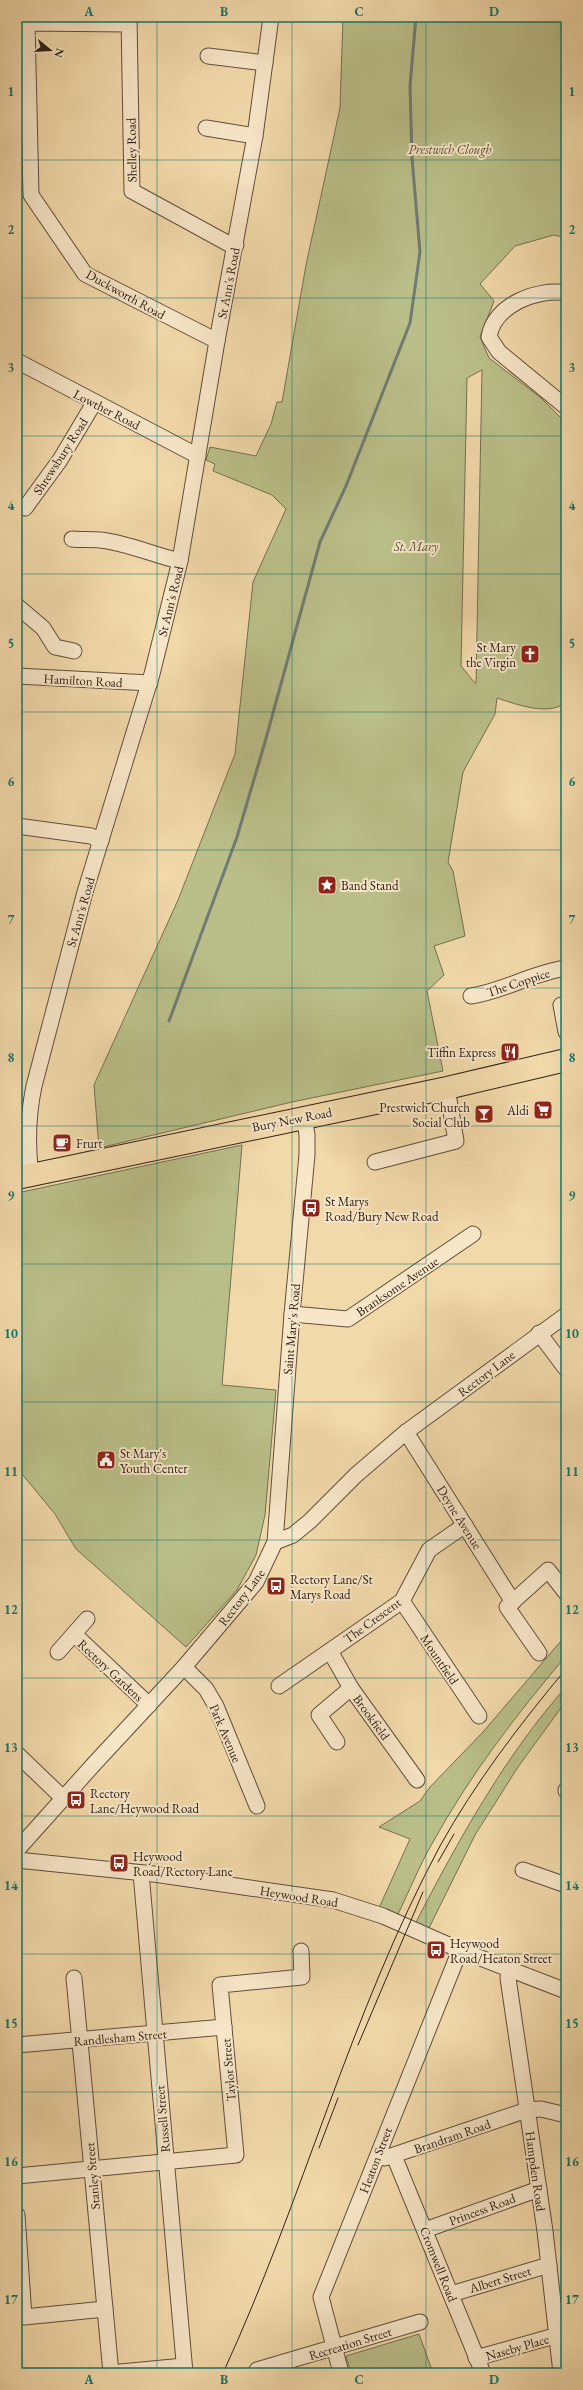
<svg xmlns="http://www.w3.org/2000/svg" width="583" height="2390" viewBox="0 0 583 2390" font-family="'EB Garamond',serif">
<rect width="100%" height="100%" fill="#f2d9aa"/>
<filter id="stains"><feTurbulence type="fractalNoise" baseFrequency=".005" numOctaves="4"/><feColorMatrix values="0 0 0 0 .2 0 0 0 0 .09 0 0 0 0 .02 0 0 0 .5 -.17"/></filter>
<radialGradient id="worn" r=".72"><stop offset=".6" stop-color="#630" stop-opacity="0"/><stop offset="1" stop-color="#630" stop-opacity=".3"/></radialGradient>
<g fill="#babf89" stroke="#747050" fill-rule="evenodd">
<path d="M343,17H566V238L554,235L515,246L480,284L494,301L480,337L489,358L541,398L566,423V702C549,717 516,704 497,698L495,714L463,772L448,862L453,871L465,936L434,946L444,975L427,991L443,1071L292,1102L99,1148L94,1085L178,900L235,754L253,582L286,509L272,495L213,471L215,464L206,460L210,447L256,456L271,424L277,402H282L306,265L340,108ZM482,370L476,683H475L461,666L467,378Z"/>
<polygon points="242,1145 222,1385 276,1390 265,1515 256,1555 237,1590 186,1647 76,1549 55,1514 17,1468 17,1193"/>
<path d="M566,1635V1656C516,1715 470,1775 433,1842C419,1866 409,1892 397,1916L379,1908L410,1839L379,1827L420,1801L430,1787L483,1732Z"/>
<path d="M566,1687V1701L518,1767L475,1835L428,1930L415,1924C458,1841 504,1757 566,1687Z"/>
<polygon points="419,2334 433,2373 351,2373 346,2356"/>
</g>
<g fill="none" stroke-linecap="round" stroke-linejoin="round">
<polyline stroke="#727b74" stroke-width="3" points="169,1021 237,837 265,742 320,542 346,486 410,323 420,252 412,158 410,86 416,17"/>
<defs>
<g id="minor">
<polyline points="129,17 132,191 229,244 236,245"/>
<polyline points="128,24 27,23 31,195 85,274 217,341"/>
<polyline points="208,56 265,63"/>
<polyline points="206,128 255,136"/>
<path d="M566,293C537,288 494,305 489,337L499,352L566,407"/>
<polyline points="17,361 198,456"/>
<polyline points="25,508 60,460 94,403"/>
<path d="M72,539C81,540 91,539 100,540C128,543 153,555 180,561"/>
<polyline points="17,606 43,628 55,647 74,651"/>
<polyline points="17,676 150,683"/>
<polyline points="17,826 91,836 101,841"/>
<path d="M471,996C504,991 532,973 566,968"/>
<polyline points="561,1005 566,1032"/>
<polyline points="375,1162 456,1141 447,1088"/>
<path d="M31,1175C27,1146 28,1115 34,1086L85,892L152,674L180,561L217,341L255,136L271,17"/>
<polyline points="292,1314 348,1319 473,1234"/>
<polyline points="539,1333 566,1369"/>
<polyline points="406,1432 513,1602"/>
<polyline points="275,1542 293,1535 310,1521 356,1475 406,1432 566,1315"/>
<polyline points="402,1601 479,1716"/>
<polyline points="74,1634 149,1705"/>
<polyline points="330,1651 351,1688 417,1780"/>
<polyline points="58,1652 87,1619"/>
<polyline points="539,1653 507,1607 548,1570 566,1593"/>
<polyline points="184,1667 206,1689 216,1706 257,1806"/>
<polyline points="279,1686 402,1601 429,1550 465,1525"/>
<polyline points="337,1742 319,1715 351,1688"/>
<polyline points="17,1754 63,1798"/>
<polyline points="566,1790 566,1791"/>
<polyline points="17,1850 94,1764 184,1667 256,1582 275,1542 292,1314 307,1155 307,1135 304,1117"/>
<polyline points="17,1860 154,1874 333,1900 383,1916 460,1950 566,1991"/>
<polyline points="523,1870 566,1885"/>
<polyline points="141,1873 185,2373"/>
<polyline points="509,1970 508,1978 545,2231 561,2373"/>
<polyline points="74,1978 111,2373"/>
<polyline points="17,2045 224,2027"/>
<polyline points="394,2156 483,2373"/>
<polyline points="385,2158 527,2110 541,2109 566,2115"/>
<polyline points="17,2176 236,2155 220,1985 302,1977 301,1951"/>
<polyline points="17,2215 24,2317 105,2309"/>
<polyline points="425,2230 539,2189"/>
<polyline points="451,2294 549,2265"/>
<polyline points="476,2358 558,2335"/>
<polyline points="257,2370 420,2322"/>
<polyline points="110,2373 184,2366"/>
<polyline points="341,2373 321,2297 460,1950"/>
</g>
<polyline id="highway" points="17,1178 447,1088 566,1060"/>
</defs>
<use href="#minor" stroke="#604e3c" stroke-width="17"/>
<use href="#highway" stroke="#2f2017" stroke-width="24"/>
<use href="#minor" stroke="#f7e6c8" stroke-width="15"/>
<use href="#highway" stroke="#f2d9aa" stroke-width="22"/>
<g stroke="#2f2017" stroke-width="1">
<polyline points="438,1862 454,1834"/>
<polyline points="358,2045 423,1892"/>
<polyline points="319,2148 338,2098"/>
<path d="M223,2373C303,2200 350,2014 440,1846C475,1783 520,1724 566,1669"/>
</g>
</g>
<path fill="none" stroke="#0f766e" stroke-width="1" stroke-opacity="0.55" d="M157,17V2373M292,17V2373M426,17V2373M17,160H566M17,298H566M17,436H566M17,574H566M17,712H566M17,850H566M17,988H566M17,1126H566M17,1264H566M17,1402H566M17,1540H566M17,1678H566M17,1816H566M17,1954H566M17,2092H566M17,2230H566"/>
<defs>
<symbol id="church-square" viewBox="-11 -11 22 22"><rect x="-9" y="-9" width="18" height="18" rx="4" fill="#8f2418" stroke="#f7e6c8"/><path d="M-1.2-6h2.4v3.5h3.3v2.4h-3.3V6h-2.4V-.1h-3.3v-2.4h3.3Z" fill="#fff"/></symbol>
<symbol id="sight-square" viewBox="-11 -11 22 22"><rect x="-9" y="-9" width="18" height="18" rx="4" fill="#8f2418" stroke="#f7e6c8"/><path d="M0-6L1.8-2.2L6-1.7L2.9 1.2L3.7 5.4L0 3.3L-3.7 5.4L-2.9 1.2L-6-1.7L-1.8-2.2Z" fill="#fff"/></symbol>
<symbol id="restaurant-square" viewBox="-11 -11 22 22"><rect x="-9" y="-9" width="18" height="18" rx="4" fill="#8f2418" stroke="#f7e6c8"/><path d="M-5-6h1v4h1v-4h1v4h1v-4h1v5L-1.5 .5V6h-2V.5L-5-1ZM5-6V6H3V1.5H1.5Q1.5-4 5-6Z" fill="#fff"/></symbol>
<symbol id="supermarket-square" viewBox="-11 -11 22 22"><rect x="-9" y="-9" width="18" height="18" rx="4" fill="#8f2418" stroke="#f7e6c8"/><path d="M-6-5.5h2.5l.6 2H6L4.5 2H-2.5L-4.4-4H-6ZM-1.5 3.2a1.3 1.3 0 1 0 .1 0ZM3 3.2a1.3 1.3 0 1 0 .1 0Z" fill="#fff"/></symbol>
<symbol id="bar-square" viewBox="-11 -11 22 22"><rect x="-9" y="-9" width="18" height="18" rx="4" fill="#8f2418" stroke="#f7e6c8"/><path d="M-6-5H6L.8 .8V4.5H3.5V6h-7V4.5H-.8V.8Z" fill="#fff"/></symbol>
<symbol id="cafe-square" viewBox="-11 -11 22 22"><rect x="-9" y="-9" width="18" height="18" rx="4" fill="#8f2418" stroke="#f7e6c8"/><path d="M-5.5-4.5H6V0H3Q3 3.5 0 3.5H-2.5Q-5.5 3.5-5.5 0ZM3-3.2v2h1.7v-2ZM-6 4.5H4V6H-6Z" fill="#fff"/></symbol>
<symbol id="bus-square" viewBox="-11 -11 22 22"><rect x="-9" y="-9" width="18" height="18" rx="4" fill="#8f2418" stroke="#f7e6c8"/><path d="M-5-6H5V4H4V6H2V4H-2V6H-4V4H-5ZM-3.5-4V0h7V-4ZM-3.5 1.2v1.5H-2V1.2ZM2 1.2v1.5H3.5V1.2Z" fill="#fff"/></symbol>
<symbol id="civic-square" viewBox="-11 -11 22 22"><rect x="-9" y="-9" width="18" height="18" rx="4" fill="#8f2418" stroke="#f7e6c8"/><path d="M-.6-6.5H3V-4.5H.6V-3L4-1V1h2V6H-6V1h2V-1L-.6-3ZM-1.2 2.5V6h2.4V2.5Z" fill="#fff"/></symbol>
</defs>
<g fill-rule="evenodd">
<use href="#church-square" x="519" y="643" width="22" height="22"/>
<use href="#sight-square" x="316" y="874" width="22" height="22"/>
<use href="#restaurant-square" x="499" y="1041" width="22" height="22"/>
<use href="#supermarket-square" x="532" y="1099" width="22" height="22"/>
<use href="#bar-square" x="473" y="1103" width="22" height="22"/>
<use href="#cafe-square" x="51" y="1132" width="22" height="22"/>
<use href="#bus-square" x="300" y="1197" width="22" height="22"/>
<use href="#civic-square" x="95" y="1449" width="22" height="22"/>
<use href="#bus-square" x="265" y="1575" width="22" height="22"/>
<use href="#bus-square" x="65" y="1789" width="22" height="22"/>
<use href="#bus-square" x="108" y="1852" width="22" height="22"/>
<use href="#bus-square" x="425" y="1939" width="22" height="22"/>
</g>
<g text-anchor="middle" stroke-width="4" stroke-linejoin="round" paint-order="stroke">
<g font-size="13" font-style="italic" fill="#595039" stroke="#f7e6c8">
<text x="450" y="154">Prestwich Clough</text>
<text x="416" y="551">St. Mary</text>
</g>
<g font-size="13" fill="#2f2017" stroke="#f7e6c8">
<text transform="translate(131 150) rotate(-91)" y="5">Shelley Road</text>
<text transform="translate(228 283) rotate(-79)" y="5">St Ann's Road</text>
<text transform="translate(126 294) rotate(29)" y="5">Duckworth Road</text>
<text transform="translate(107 409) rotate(27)" y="5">Lowther Road</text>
<text transform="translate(60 456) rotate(-57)" y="5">Shrewsbury Road</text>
<text transform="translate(170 601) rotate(-76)" y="5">St Ann's Road</text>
<text transform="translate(83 680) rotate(3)" y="5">Hamilton Road</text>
<text transform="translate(80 912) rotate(-74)" y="5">St Ann's Road</text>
<text transform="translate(518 982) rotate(-18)" y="5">The Coppice</text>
<text transform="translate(292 1119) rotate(-11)" y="5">Bury New Road</text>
<text transform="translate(397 1286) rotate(-34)" y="5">Branksome Avenue</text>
<text transform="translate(291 1329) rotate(-85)" y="5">Saint Mary's Road</text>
<text transform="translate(486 1373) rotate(-37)" y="5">Rectory Lane</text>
<text transform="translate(460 1517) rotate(58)" y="5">Deyne Avenue</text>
<text transform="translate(241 1597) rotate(-53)" y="5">Rectory Lane</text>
<text transform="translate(372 1620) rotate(-36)" y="5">The Crescent</text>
<text transform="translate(440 1659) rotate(56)" y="5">Mountfield</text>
<text transform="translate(111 1670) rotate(43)" y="5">Rectory Gardens</text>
<text transform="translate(372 1717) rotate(54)" y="5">Brookfield</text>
<text transform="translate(226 1733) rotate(67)" y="5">Park Avenue</text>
<text transform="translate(299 1896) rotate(9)" y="5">Heywood Road</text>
<text transform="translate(120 2037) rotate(-5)" y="5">Randlesham Street</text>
<text transform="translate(228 2070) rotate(-95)" y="5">Taylor Street</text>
<text transform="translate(162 2119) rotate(-95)" y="5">Russell Street</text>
<text transform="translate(452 2136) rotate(-19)" y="5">Brandram Road</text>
<text transform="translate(375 2160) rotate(-69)" y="5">Heaton Street</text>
<text transform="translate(536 2171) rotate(82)" y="5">Hampden Road</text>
<text transform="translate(92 2176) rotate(-95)" y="5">Stanley Street</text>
<text transform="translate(482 2209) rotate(-20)" y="5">Princess Road</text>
<text transform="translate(439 2264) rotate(68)" y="5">Cromwell Road</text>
<text transform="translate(500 2279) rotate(-17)" y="5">Albert Street</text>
<text transform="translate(350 2343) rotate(-17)" y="5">Recreation Street</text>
<text transform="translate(517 2347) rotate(-16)" y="5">Naseby Place</text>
</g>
<g font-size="13" fill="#2f2017" stroke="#f7e6c8" text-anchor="start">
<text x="516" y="652" text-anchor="end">St Mary<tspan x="516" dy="15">the Virgin</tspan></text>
<text x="341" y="890">Band Stand</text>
<text x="496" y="1057" text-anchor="end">Tiffin Express</text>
<text x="470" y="1112" text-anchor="end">Prestwich Church<tspan x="470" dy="15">Social Club</tspan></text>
<text x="529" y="1115" text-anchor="end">Aldi</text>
<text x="76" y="1148">Frurt</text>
<text x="325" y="1206">St Marys<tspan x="325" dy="15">Road/Bury New Road</tspan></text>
<text x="120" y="1458">St Mary's<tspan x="120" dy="15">Youth Center</tspan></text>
<text x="290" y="1584">Rectory Lane/St<tspan x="290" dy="15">Marys Road</tspan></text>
<text x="90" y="1798">Rectory<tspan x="90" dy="15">Lane/Heywood Road</tspan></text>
<text x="133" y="1861">Heywood<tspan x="133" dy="15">Road/Rectory Lane</tspan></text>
<text x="450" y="1948">Heywood<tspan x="450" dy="15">Road/Heaton Street</tspan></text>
</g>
</g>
<rect width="583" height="2390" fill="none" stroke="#f2d9aa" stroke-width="44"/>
<g transform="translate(50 50) rotate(108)" stroke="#f7e6c8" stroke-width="3" paint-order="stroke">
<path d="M0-3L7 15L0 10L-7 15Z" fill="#2f2017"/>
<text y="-6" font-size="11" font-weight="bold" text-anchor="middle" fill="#2f2017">N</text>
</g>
<rect x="22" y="22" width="539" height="2346" fill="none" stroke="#0f766e" stroke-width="1.5"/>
<g font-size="13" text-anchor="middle" font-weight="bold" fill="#0f766e">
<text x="89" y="16">A</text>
<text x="224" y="16">B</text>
<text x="359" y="16">C</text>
<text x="494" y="16">D</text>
<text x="11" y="96">1</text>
<text x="572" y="96">1</text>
<text x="11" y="234">2</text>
<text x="572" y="234">2</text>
<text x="11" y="372">3</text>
<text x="572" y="372">3</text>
<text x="11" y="510">4</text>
<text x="572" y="510">4</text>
<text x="11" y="648">5</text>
<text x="572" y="648">5</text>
<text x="11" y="786">6</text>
<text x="572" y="786">6</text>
<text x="11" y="924">7</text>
<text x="572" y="924">7</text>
<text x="11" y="1062">8</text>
<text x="572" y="1062">8</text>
<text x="11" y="1200">9</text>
<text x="572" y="1200">9</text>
<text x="11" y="1338">10</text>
<text x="572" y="1338">10</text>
<text x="11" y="1476">11</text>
<text x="572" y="1476">11</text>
<text x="11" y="1614">12</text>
<text x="572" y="1614">12</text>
<text x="11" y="1752">13</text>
<text x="572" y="1752">13</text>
<text x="11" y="1890">14</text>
<text x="572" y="1890">14</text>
<text x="11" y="2028">15</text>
<text x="572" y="2028">15</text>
<text x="11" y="2166">16</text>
<text x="572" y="2166">16</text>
<text x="11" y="2304">17</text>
<text x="572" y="2304">17</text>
<text x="89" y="2384">A</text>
<text x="224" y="2384">B</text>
<text x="359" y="2384">C</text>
<text x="494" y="2384">D</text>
</g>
<rect width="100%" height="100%" filter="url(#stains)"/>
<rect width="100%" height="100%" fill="url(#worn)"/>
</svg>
